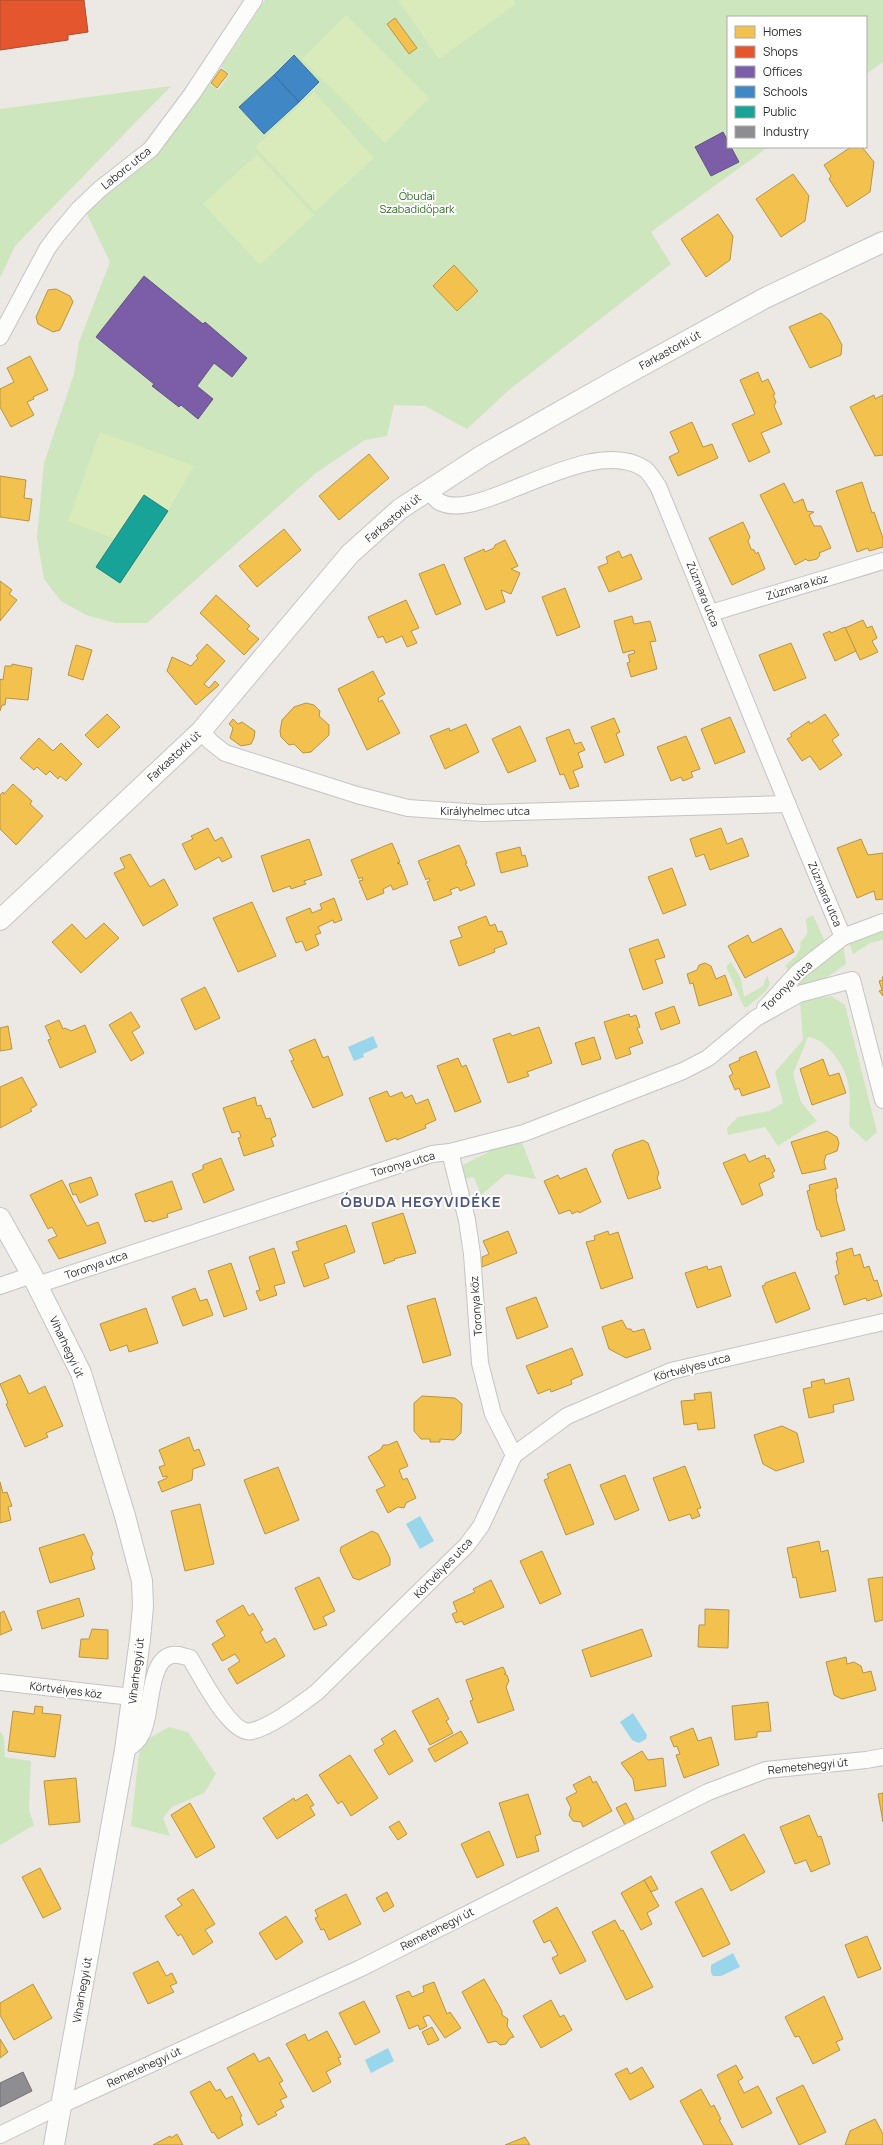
<svg xmlns="http://www.w3.org/2000/svg" width="883" height="2145" viewBox="0 0 883 2145" font-family="Manrope,sans-serif">
<rect width="100%" height="100%" fill="#ece8e4"/>
<g fill="#cee6be">
<polygon points="265,0 883,0 883,62 866,74 866,17 728,17 728,147 768,147 651,232 671,264 509,390 467,429 425,406 394,405 387,436 365,440 316,473 147,623 115,623 86,615 61,601 44,579 37,538 44,463 74,374 79,342 110,262 86,212 157,153 209,83 218,90 230,74 221,67"/>
<polygon points="171,86 15,246 0,278 0,109"/>
<path d="M813,915L825,942L790,972L785,966L796,956L800,949L801,941C811,934 806,930 806,919Z"/>
<polygon points="883,928 883,940 870,943 853,954 849,942"/>
<polygon points="843,944 846,964 814,986 793,993 798,978"/>
<polygon points="731,962 741,979 744,997 763,986 767,975 770,984 766,991 747,1007 744,1007 726,966"/>
<path d="M831,996L845,1005L877,1132L866,1142L849,1126C851,1095 852,1075 831,1051C823,1043 820,1039 808,1037L793,1074L801,1102L817,1121L778,1146L765,1127L728,1135L727,1128L738,1117L769,1111L783,1103L775,1072L803,1040L800,1002Z"/>
<polygon points="521,1140 536,1179 506,1174 481,1195 474,1177 464,1179 461,1166 500,1146"/>
<polygon points="169,1727 188,1732 216,1774 204,1793 172,1807 163,1818 170,1836 131,1826 139,1753 143,1742"/>
<polygon points="0,1731 4,1738 5,1757 31,1761 29,1810 34,1825 0,1845"/>
</g>
<g fill="#d9eabb">
<polygon points="398,0 513,0 516,4 439,59"/>
<polygon points="346,15 429,98 385,143 302,59"/>
<polygon points="314,92 374,158 315,212 255,147"/>
<polygon points="257,154 314,215 260,265 203,204"/>
<polygon points="100,432 194,466 168,511 115,539 68,521"/>
</g>
<g fill="#99d6ec">
<polygon points="373,1036 378,1047 363,1054 364,1057 354,1061 348,1047"/>
<polygon points="420,1516 434,1541 420,1549 406,1524"/>
<polygon points="633,1713 647,1735 646,1739 639,1743 632,1740 620,1722"/>
<polygon points="733,1953 740,1967 721,1976 713,1976 711,1973 711,1965"/>
<polygon points="388,2048 394,2061 371,2073 365,2060"/>
</g>
<g fill="#f2c14e" stroke="#b79544">
<polygon points="395,18 417,48 409,54 387,24"/>
<polygon points="221,69 228,74 217,88 211,83"/>
<polygon points="851,147 862,147 874,162 870,192 847,207 829,179 831,176 824,165"/>
<polygon points="793,174 809,196 805,221 781,237 756,199"/>
<polygon points="718,214 733,236 730,260 706,277 681,239"/>
<polygon points="454,265 478,291 457,311 433,286"/>
<polygon points="56,289 70,296 73,302 60,330 53,332 38,324 36,317 48,290"/>
<polygon points="821,313 829,320 842,345 841,355 810,368 789,327"/>
<polygon points="30,356 48,390 33,397 34,399 27,402 34,415 11,427 0,407 0,389 14,382 7,368"/>
<polygon points="758,372 762,382 768,379 775,394 773,395 776,402 774,406 782,424 761,433 770,452 749,462 732,424 755,414 740,380"/>
<polygon points="874,395 875,399 883,395 883,455 875,456 850,407"/>
<polygon points="692,422 703,447 712,444 718,458 678,476 669,457 679,452 670,432"/>
<polygon points="369,454 389,478 339,520 319,496"/>
<polygon points="0,476 26,480 24,498 32,499 29,521 0,517"/>
<polygon points="862,482 872,513 874,512 883,538 883,547 869,551 868,548 857,552 836,491"/>
<polygon points="784,483 794,503 803,499 807,511 814,512 809,515 814,526 821,526 831,548 819,553 820,555 817,559 808,561 806,559 795,565 760,495"/>
<polygon points="743,522 750,537 748,541 751,549 754,550 756,554 758,552 765,569 732,585 709,538"/>
<polygon points="284,529 301,550 257,587 239,566"/>
<polygon points="505,540 518,566 511,569 520,573 511,594 501,590 505,602 486,610 464,558 484,549 485,552 494,548 495,545"/>
<polygon points="619,551 622,558 631,554 642,579 609,592 598,567 608,563 606,557"/>
<polygon points="444,564 461,604 436,615 419,574"/>
<polygon points="0,581 12,590 9,594 17,600 0,621"/>
<polygon points="565,588 580,627 557,636 542,597"/>
<polygon points="216,595 250,626 247,629 259,639 244,655 200,613"/>
<polygon points="406,600 419,628 411,631 417,643 407,647 402,636 386,643 383,636 378,638 368,617"/>
<polygon points="632,616 634,624 650,621 656,641 650,642 657,669 631,677 627,663 630,662 628,655 635,653 634,650 623,653 614,621"/>
<polygon points="863,620 867,628 872,626 877,638 872,641 878,652 860,660 845,628"/>
<polygon points="845,627 856,651 835,661 823,634 830,631 831,633"/>
<polygon points="791,643 806,678 774,691 759,655"/>
<polygon points="207,644 225,661 204,684 209,688 215,681 219,685 196,705 167,671 172,657 191,666 198,658 196,656"/>
<polygon points="76,645 92,650 83,680 68,675"/>
<polygon points="12,664 32,668 28,700 6,698 5,705 2,705 0,711 0,679 3,680 5,666 12,666"/>
<polygon points="373,671 385,694 378,698 379,702 382,700 400,733 367,750 338,689"/>
<polygon points="306,703 314,705 320,711 319,716 329,725 329,735 311,752 303,753 294,744 289,745 281,737 280,731 282,720 294,707"/>
<polygon points="107,714 120,727 98,748 85,735"/>
<polygon points="825,714 839,735 832,740 842,755 820,770 810,756 802,761 787,739 792,736 790,734 809,721 810,724"/>
<polygon points="730,717 745,752 715,764 701,729"/>
<polygon points="614,718 620,732 616,734 624,755 605,763 591,727"/>
<polygon points="233,719 238,724 242,722 255,731 254,738 251,744 241,746 230,738 233,728 229,724"/>
<polygon points="466,724 479,752 445,769 430,736 449,728 450,731"/>
<polygon points="520,726 536,761 508,773 492,739"/>
<polygon points="569,729 575,744 581,742 585,750 578,753 583,767 573,771 579,786 570,789 564,774 560,775 546,738"/>
<polygon points="686,736 700,769 691,772 693,777 683,781 681,777 671,781 657,747"/>
<polygon points="39,738 53,751 61,743 82,764 66,781 60,776 58,779 50,771 46,775 37,767 34,770 20,758"/>
<polygon points="13,784 32,801 30,804 43,816 16,845 0,829 0,795 3,792 4,794"/>
<polygon points="208,828 215,841 222,837 232,857 222,862 219,857 195,870 182,844 193,839 191,836"/>
<polygon points="721,828 727,844 742,838 749,856 710,870 704,854 696,857 690,839"/>
<polygon points="309,839 322,875 304,881 306,884 291,889 290,886 273,892 261,856"/>
<polygon points="861,839 868,855 883,853 883,899 876,900 874,891 857,898 837,848"/>
<polygon points="392,843 400,862 397,863 400,864 408,884 393,890 391,885 383,889 384,893 367,900 359,881 363,880 362,877 359,879 351,860"/>
<polygon points="459,845 467,863 465,864 467,866 475,885 460,891 458,887 450,890 452,894 434,901 427,882 430,881 429,878 426,880 418,861"/>
<polygon points="520,847 522,856 525,855 528,866 501,873 496,853"/>
<polygon points="130,854 150,887 164,879 178,905 143,926 114,873 125,868 120,858"/>
<polygon points="672,868 686,905 663,914 648,877"/>
<polygon points="334,898 342,920 334,923 333,920 318,927 321,933 315,935 319,945 306,951 302,941 296,943 286,918 310,908 312,913 322,909 320,904"/>
<polygon points="252,902 276,956 238,972 213,918"/>
<polygon points="486,916 490,926 495,924 498,932 502,931 507,944 494,949 495,952 459,966 450,941 462,937 458,927"/>
<polygon points="104,923 119,938 81,973 52,942 72,924 86,939"/>
<polygon points="781,928 794,952 745,978 728,946 748,935 752,943"/>
<polygon points="658,939 665,957 655,960 663,983 643,990 629,949"/>
<polygon points="705,963 711,966 716,979 725,975 732,995 699,1006 693,983 690,984 687,974 697,970 699,965"/>
<polygon points="882,977 883,977 883,996 879,991 882,990 879,981 883,980"/>
<polygon points="205,987 220,1018 195,1030 181,999"/>
<polygon points="674,1006 680,1023 661,1030 655,1013"/>
<polygon points="131,1012 140,1027 132,1032 144,1053 131,1061 109,1025"/>
<polygon points="629,1014 630,1017 636,1015 640,1027 637,1028 643,1043 629,1048 631,1054 616,1059 604,1022"/>
<polygon points="59,1020 63,1029 65,1028 71,1031 85,1025 96,1052 60,1068 48,1040 51,1039 45,1026"/>
<polygon points="8,1026 12,1049 0,1051 0,1028"/>
<polygon points="539,1027 552,1063 527,1072 529,1076 508,1083 493,1039 510,1033 512,1036"/>
<polygon points="594,1037 601,1059 582,1065 575,1043"/>
<polygon points="315,1039 323,1058 328,1056 343,1095 313,1108 291,1061 294,1060 289,1050"/>
<polygon points="756,1051 770,1087 742,1096 739,1088 735,1090 729,1076 733,1074 729,1065 740,1060 739,1058"/>
<polygon points="458,1058 462,1067 466,1065 481,1102 455,1112 437,1066"/>
<polygon points="823,1059 829,1076 839,1073 846,1093 812,1105 800,1069"/>
<polygon points="22,1077 37,1105 30,1109 32,1111 0,1128 0,1087"/>
<polygon points="387,1091 390,1097 402,1092 405,1098 412,1095 416,1104 428,1099 436,1120 425,1125 426,1128 397,1140 396,1138 386,1142 369,1098"/>
<polygon points="255,1097 257,1106 261,1105 266,1119 270,1118 276,1136 271,1138 274,1146 244,1156 238,1138 241,1137 239,1131 232,1133 223,1108"/>
<polygon points="827,1131 837,1137 839,1143 837,1151 826,1155 824,1162 826,1169 802,1174 791,1142"/>
<polygon points="643,1140 648,1143 659,1173 657,1178 661,1188 628,1199 612,1155 615,1150"/>
<polygon points="745,1154 749,1162 765,1155 766,1159 769,1158 775,1171 772,1173 774,1177 759,1184 763,1195 742,1205 723,1163"/>
<polygon points="221,1158 234,1190 204,1203 192,1174 203,1169 203,1165"/>
<polygon points="586,1168 601,1202 579,1213 578,1211 572,1214 570,1210 559,1214 544,1181 558,1175 560,1179"/>
<polygon points="91,1177 98,1195 80,1203 76,1194 73,1195 69,1184"/>
<polygon points="836,1178 838,1188 835,1189 837,1197 836,1198 845,1230 821,1237 819,1230 817,1230 807,1191 810,1190 809,1185"/>
<polygon points="62,1180 87,1226 98,1222 106,1243 59,1259 48,1240 57,1236 52,1227 48,1229 30,1195"/>
<polygon points="172,1181 182,1209 167,1214 168,1217 152,1222 151,1220 145,1222 135,1194"/>
<polygon points="403,1213 416,1253 394,1259 395,1260 384,1264 372,1223"/>
<polygon points="346,1225 355,1252 324,1264 329,1278 304,1287 292,1252 299,1250 296,1242"/>
<polygon points="508,1231 517,1253 482,1267 482,1257 489,1254 483,1241"/>
<polygon points="608,1231 609,1235 618,1232 633,1278 601,1289 586,1242 595,1240 594,1236"/>
<polygon points="274,1248 285,1283 274,1286 277,1295 260,1301 256,1291 260,1290 249,1257"/>
<polygon points="852,1248 854,1256 860,1254 864,1268 869,1266 874,1281 877,1280 882,1296 867,1301 866,1298 844,1305 835,1276 839,1274 836,1261 838,1260 836,1253"/>
<polygon points="231,1263 247,1309 224,1317 208,1271"/>
<polygon points="707,1266 708,1270 721,1266 731,1296 697,1308 685,1273"/>
<polygon points="795,1272 810,1309 776,1323 762,1286 765,1285 765,1283"/>
<polygon points="195,1288 200,1301 207,1299 213,1315 183,1326 172,1297"/>
<polygon points="536,1297 548,1327 517,1339 506,1308"/>
<polygon points="435,1298 451,1355 423,1363 407,1306"/>
<polygon points="146,1308 158,1343 129,1352 127,1345 110,1351 100,1324"/>
<polygon points="622,1320 627,1329 631,1329 633,1332 644,1329 651,1349 626,1358 609,1349 602,1327"/>
<polygon points="572,1348 583,1375 571,1380 572,1384 551,1392 550,1389 538,1394 526,1366"/>
<polygon points="20,1375 29,1394 45,1386 63,1426 46,1433 48,1437 25,1447 6,1404 8,1403 0,1384"/>
<polygon points="849,1378 854,1400 833,1405 834,1412 809,1418 803,1389 812,1387 811,1382 824,1379 825,1384"/>
<polygon points="711,1392 715,1428 698,1430 697,1423 684,1425 681,1401 695,1400 694,1394"/>
<polygon points="422,1396 455,1398 462,1404 461,1433 454,1440 440,1439 440,1442 430,1442 430,1439 421,1439 414,1431 414,1403"/>
<polygon points="782,1426 797,1433 804,1462 776,1471 763,1464 754,1435"/>
<polygon points="189,1437 194,1451 199,1449 205,1465 193,1469 192,1480 162,1492 158,1482 167,1478 167,1476 163,1477 159,1467 165,1465 159,1450"/>
<polygon points="397,1441 408,1466 399,1470 403,1480 407,1478 416,1498 406,1503 404,1508 398,1507 388,1513 376,1490 385,1486 368,1457 381,1449 383,1445 388,1445"/>
<polygon points="570,1464 594,1524 566,1535 544,1480 549,1478 547,1474"/>
<polygon points="685,1466 701,1508 697,1509 700,1516 692,1519 690,1514 669,1521 653,1478"/>
<polygon points="278,1467 299,1520 265,1534 244,1480"/>
<polygon points="625,1475 639,1510 615,1520 600,1485"/>
<polygon points="0,1482 3,1493 7,1492 12,1506 8,1507 11,1520 0,1523"/>
<polygon points="200,1504 214,1564 185,1571 171,1511"/>
<polygon points="372,1531 378,1534 390,1558 390,1565 359,1580 353,1578 340,1551 341,1547"/>
<polygon points="84,1534 93,1554 91,1557 95,1569 50,1583 39,1548"/>
<polygon points="819,1541 821,1552 828,1550 836,1591 800,1598 796,1577 793,1578 787,1548"/>
<polygon points="542,1551 561,1594 540,1604 520,1561"/>
<polygon points="319,1577 335,1611 323,1617 327,1625 314,1630 295,1588"/>
<polygon points="883,1577 883,1620 875,1622 868,1579"/>
<polygon points="491,1580 504,1607 464,1625 462,1621 456,1623 452,1614 457,1612 453,1602 475,1592 473,1589"/>
<polygon points="79,1598 84,1616 42,1629 37,1611"/>
<polygon points="243,1605 249,1616 253,1613 263,1630 260,1632 266,1643 275,1638 285,1656 237,1684 228,1669 240,1661 235,1654 222,1661 212,1644 225,1636 216,1621"/>
<polygon points="705,1609 729,1610 728,1648 698,1647 699,1625 705,1625"/>
<polygon points="4,1611 12,1630 0,1635 0,1613"/>
<polygon points="92,1629 108,1630 108,1659 79,1657 81,1639 89,1639"/>
<polygon points="642,1629 652,1656 591,1677 582,1650"/>
<polygon points="846,1657 847,1664 854,1662 861,1666 863,1673 871,1671 876,1690 842,1699 834,1695 826,1662"/>
<polygon points="503,1667 506,1673 504,1674 507,1675 509,1681 506,1687 508,1693 514,1710 478,1723 470,1701 473,1700 466,1680"/>
<polygon points="438,1698 449,1719 446,1721 453,1733 430,1745 412,1711"/>
<polygon points="768,1702 771,1731 757,1732 757,1737 735,1740 732,1706"/>
<polygon points="35,1706 43,1707 42,1713 61,1715 55,1757 8,1751 13,1711 34,1714"/>
<polygon points="693,1728 698,1741 711,1737 719,1765 684,1778 676,1755 680,1754 677,1746 674,1747 670,1737"/>
<polygon points="395,1730 413,1761 389,1775 374,1750 384,1744 381,1739"/>
<polygon points="461,1731 468,1743 435,1762 428,1749"/>
<polygon points="642,1751 648,1760 663,1758 666,1786 635,1791 633,1779 621,1763"/>
<polygon points="350,1755 378,1798 351,1816 342,1801 338,1804 319,1775"/>
<polygon points="590,1776 593,1783 596,1781 612,1811 583,1827 581,1822 573,1821 569,1815 571,1808 566,1798 577,1792 573,1785"/>
<polygon points="76,1778 80,1822 49,1825 44,1781"/>
<polygon points="883,1793 883,1822 878,1794"/>
<polygon points="307,1794 314,1805 310,1807 315,1815 277,1839 263,1818 294,1798 295,1801"/>
<polygon points="528,1794 541,1834 535,1836 539,1851 517,1858 499,1803"/>
<polygon points="190,1803 215,1847 196,1858 171,1815"/>
<polygon points="626,1803 634,1819 625,1825 616,1808"/>
<polygon points="809,1815 818,1837 821,1836 830,1864 811,1872 806,1860 795,1864 780,1827"/>
<polygon points="399,1821 407,1834 398,1840 389,1827"/>
<polygon points="489,1831 504,1865 477,1878 461,1844"/>
<polygon points="744,1834 765,1872 731,1891 711,1852"/>
<polygon points="40,1868 61,1909 43,1918 22,1877"/>
<polygon points="651,1876 658,1889 651,1892 644,1880"/>
<polygon points="644,1880 659,1906 647,1913 652,1924 641,1930 621,1893"/>
<polygon points="702,1888 730,1944 703,1957 675,1902"/>
<polygon points="193,1889 215,1924 205,1930 213,1942 193,1955 181,1934 178,1936 165,1916 182,1905 177,1899"/>
<polygon points="387,1892 394,1906 384,1912 376,1898"/>
<polygon points="346,1894 361,1924 329,1940 324,1929 321,1930 315,1918 318,1917 315,1910"/>
<polygon points="557,1907 586,1961 560,1974 552,1958 558,1955 550,1940 544,1943 533,1921"/>
<polygon points="286,1916 303,1942 276,1960 259,1933"/>
<polygon points="615,1920 621,1931 623,1930 653,1987 626,2000 592,1932"/>
<polygon points="867,1936 881,1969 858,1978 845,1945"/>
<polygon points="158,1961 166,1976 172,1973 177,1983 170,1986 174,1992 148,2004 133,1973"/>
<polygon points="484,1979 502,2011 502,2015 508,2019 507,2026 514,2037 510,2038 506,2044 500,2045 496,2041 488,2043 462,1992"/>
<polygon points="434,1982 447,2014 450,2012 461,2028 445,2038 429,2015 423,2017 427,2026 420,2030 418,2025 409,2029 396,1996 409,1991 412,1997 424,1992 423,1986"/>
<polygon points="33,1984 52,2018 14,2040 0,2015 0,2003"/>
<polygon points="824,1996 843,2039 836,2042 840,2050 813,2064 799,2036 795,2037 785,2017"/>
<polygon points="551,2000 560,2017 564,2015 572,2030 541,2048 523,2016"/>
<polygon points="364,2001 380,2032 355,2045 339,2013"/>
<polygon points="432,2027 439,2040 428,2045 422,2032"/>
<polygon points="327,2031 341,2057 338,2058 341,2064 326,2072 331,2082 313,2092 286,2044 305,2034 308,2041"/>
<polygon points="0,2039 8,2052 0,2058"/>
<polygon points="254,2053 259,2062 269,2057 283,2081 279,2083 287,2097 280,2100 284,2107 275,2112 277,2115 258,2125 227,2068"/>
<polygon points="736,2065 743,2078 738,2081 744,2093 758,2086 772,2113 742,2128 717,2075"/>
<polygon points="642,2067 654,2087 630,2100 615,2074 627,2068 630,2074"/>
<polygon points="210,2081 216,2091 220,2089 226,2099 232,2096 242,2116 240,2117 243,2125 218,2139 214,2132 212,2133 190,2092"/>
<polygon points="803,2085 826,2132 799,2145 776,2098"/>
<polygon points="701,2089 711,2107 714,2105 721,2119 719,2120 733,2145 704,2145 680,2101"/>
<polygon points="875,2119 883,2134 883,2145 845,2145 850,2131"/>
<polygon points="177,2134 183,2145 153,2145 170,2136 171,2138"/>
<polygon points="525,2137 530,2145 505,2145"/>
</g>
<polygon fill="#e4572e" stroke="#ad4b2e" points="0,0 84,0 88,32 68,35 68,40 0,50"/>
<g fill="#7b5ea7" stroke="#645083">
<polygon points="723,132 728,141 728,147 731,147 739,162 711,176 695,147"/>
<polygon points="144,276 203,324 205,322 247,358 232,377 214,363 197,386 213,399 198,419 181,405 179,407 152,386 154,384 96,337"/>
</g>
<g fill="#3f88c5" stroke="#3a6d98">
<polygon points="294,55 319,82 299,102 274,75"/>
<polygon points="274,75 299,102 264,134 239,107"/>
</g>
<polygon fill="#17a398" stroke="#1e8078" points="144,495 168,511 120,583 96,567"/>
<polygon fill="#8d8d92" stroke="#707074" points="23,2072 32,2091 0,2107 0,2083"/>
<g fill="none" stroke-linecap="round" stroke-linejoin="round">
<defs>
<g id="minor">
<polyline points="0,337 47,249 58,234 79,209 100,189 151,149 192,94 254,0"/>
<path d="M428,489C431,492 434,498 438,501C476,527 588,431 645,469C650,473 654,481 658,486C720,636 779,788 843,937"/>
<polyline points="711,613 883,561"/>
<polyline points="201,731 211,742 225,753 357,795 408,808 482,813 786,804"/>
<polyline points="765,1008 798,972 843,937 883,922"/>
<polyline points="450,1152 467,1220 472,1254 480,1363 493,1414 514,1455"/>
<polyline points="37,1285 432,1154 450,1152 524,1133 683,1071 708,1058 756,1018 799,994 852,980 883,1100"/>
<polyline points="0,1286 32,1275"/>
<polyline points="0,1682 132,1697"/>
<path d="M125,1750C133,1745 138,1742 142,1733C152,1715 148,1664 169,1656C175,1653 183,1656 190,1658C200,1674 231,1737 252,1731C271,1727 301,1704 317,1692L467,1545L481,1526L514,1455L567,1416L671,1371L883,1322"/>
<polyline points="0,2135 61,2105 361,1968 708,1792 766,1770 866,1760 883,1757"/>
</g>
<g id="tertiary">
<polyline points="0,920 201,731 350,554 400,509 483,455 614,381 765,298 883,242"/>
<polyline points="0,1218 32,1275 81,1373 125,1516 142,1581 143,1606 140,1639 125,1750 54,2145"/>
</g>
</defs>
<use href="#minor" stroke="#c5c4c5" stroke-width="18"/>
<use href="#tertiary" stroke="#c5c4c5" stroke-width="22"/>
<use href="#minor" stroke="#fcfcfb" stroke-width="16"/>
<use href="#tertiary" stroke="#fcfcfb" stroke-width="20"/>
</g>
<g text-anchor="middle" stroke-width="4" stroke-linejoin="round" paint-order="stroke">
<g font-size="11" fill="#2e2e2e" stroke="#fff">
<text transform="translate(126 168) rotate(-39)" y="4">Laborc utca</text>
<text transform="translate(670 350) rotate(-29)" y="4">Farkastorki út</text>
<text transform="translate(393 518) rotate(-40)" y="4">Farkastorki út</text>
<text transform="translate(797 587) rotate(-17)" y="4">Zúzmara köz</text>
<text transform="translate(703 594) rotate(68)" y="4">Zúzmara utca</text>
<text transform="translate(174 756) rotate(-43)" y="4">Farkastorki út</text>
<text x="485" y="815">Királyhelmec utca</text>
<text transform="translate(825 894) rotate(67)" y="4">Zúzmara utca</text>
<text transform="translate(787 986) rotate(-45)" y="4">Toronya utca</text>
<text transform="translate(403 1164) rotate(-16)" y="4">Toronya utca</text>
<text transform="translate(96 1265) rotate(-19)" y="4">Toronya utca</text>
<text transform="translate(476 1306) rotate(-94)" y="4">Toronya köz</text>
<text transform="translate(67 1347) rotate(65)" y="4">Viharhegyi út</text>
<text transform="translate(692 1367) rotate(-15)" y="4">Körtvélyes utca</text>
<text transform="translate(443 1568) rotate(-46)" y="4">Körtvélyes utca</text>
<text transform="translate(136 1671) rotate(-83)" y="4">Viharhegyi út</text>
<text transform="translate(66 1690) rotate(7)" y="4">Körtvélyes köz</text>
<text transform="translate(808 1766) rotate(-6)" y="4">Remetehegyi út</text>
<text transform="translate(437 1929) rotate(-27)" y="4">Remetehegyi út</text>
<text transform="translate(82 1990) rotate(-80)" y="4">Viharhegyi út</text>
<text transform="translate(144 2067) rotate(-25)" y="4">Remetehegyi út</text>
</g>
<g font-size="11" fill="#2c6e1b" stroke="#fff">
<text x="417" y="200">Óbudai<tspan x="417" dy="13">Szabadidőpark</tspan></text>
</g>
<g font-size="15" font-weight="bold" letter-spacing="1" fill="#4d5680" stroke="#fff">
<text x="421" y="1207">ÓBUDA HEGYVIDÉKE</text>
</g>
</g>
<rect x="727" y="16" width="140" height="132" fill="#ffffff" stroke="#ababab"/>
<rect x="735" y="26" width="20" height="12" fill="#f2c14e" stroke="#ababab"/>
<text x="763" y="36" font-size="12" fill="#2e2e2e">Homes</text>
<rect x="735" y="46" width="20" height="12" fill="#e4572e" stroke="#ababab"/>
<text x="763" y="56" font-size="12" fill="#2e2e2e">Shops</text>
<rect x="735" y="66" width="20" height="12" fill="#7b5ea7" stroke="#ababab"/>
<text x="763" y="76" font-size="12" fill="#2e2e2e">Offices</text>
<rect x="735" y="86" width="20" height="12" fill="#3f88c5" stroke="#ababab"/>
<text x="763" y="96" font-size="12" fill="#2e2e2e">Schools</text>
<rect x="735" y="106" width="20" height="12" fill="#17a398" stroke="#ababab"/>
<text x="763" y="116" font-size="12" fill="#2e2e2e">Public</text>
<rect x="735" y="126" width="20" height="12" fill="#8d8d92" stroke="#ababab"/>
<text x="763" y="136" font-size="12" fill="#2e2e2e">Industry</text>
</svg>
